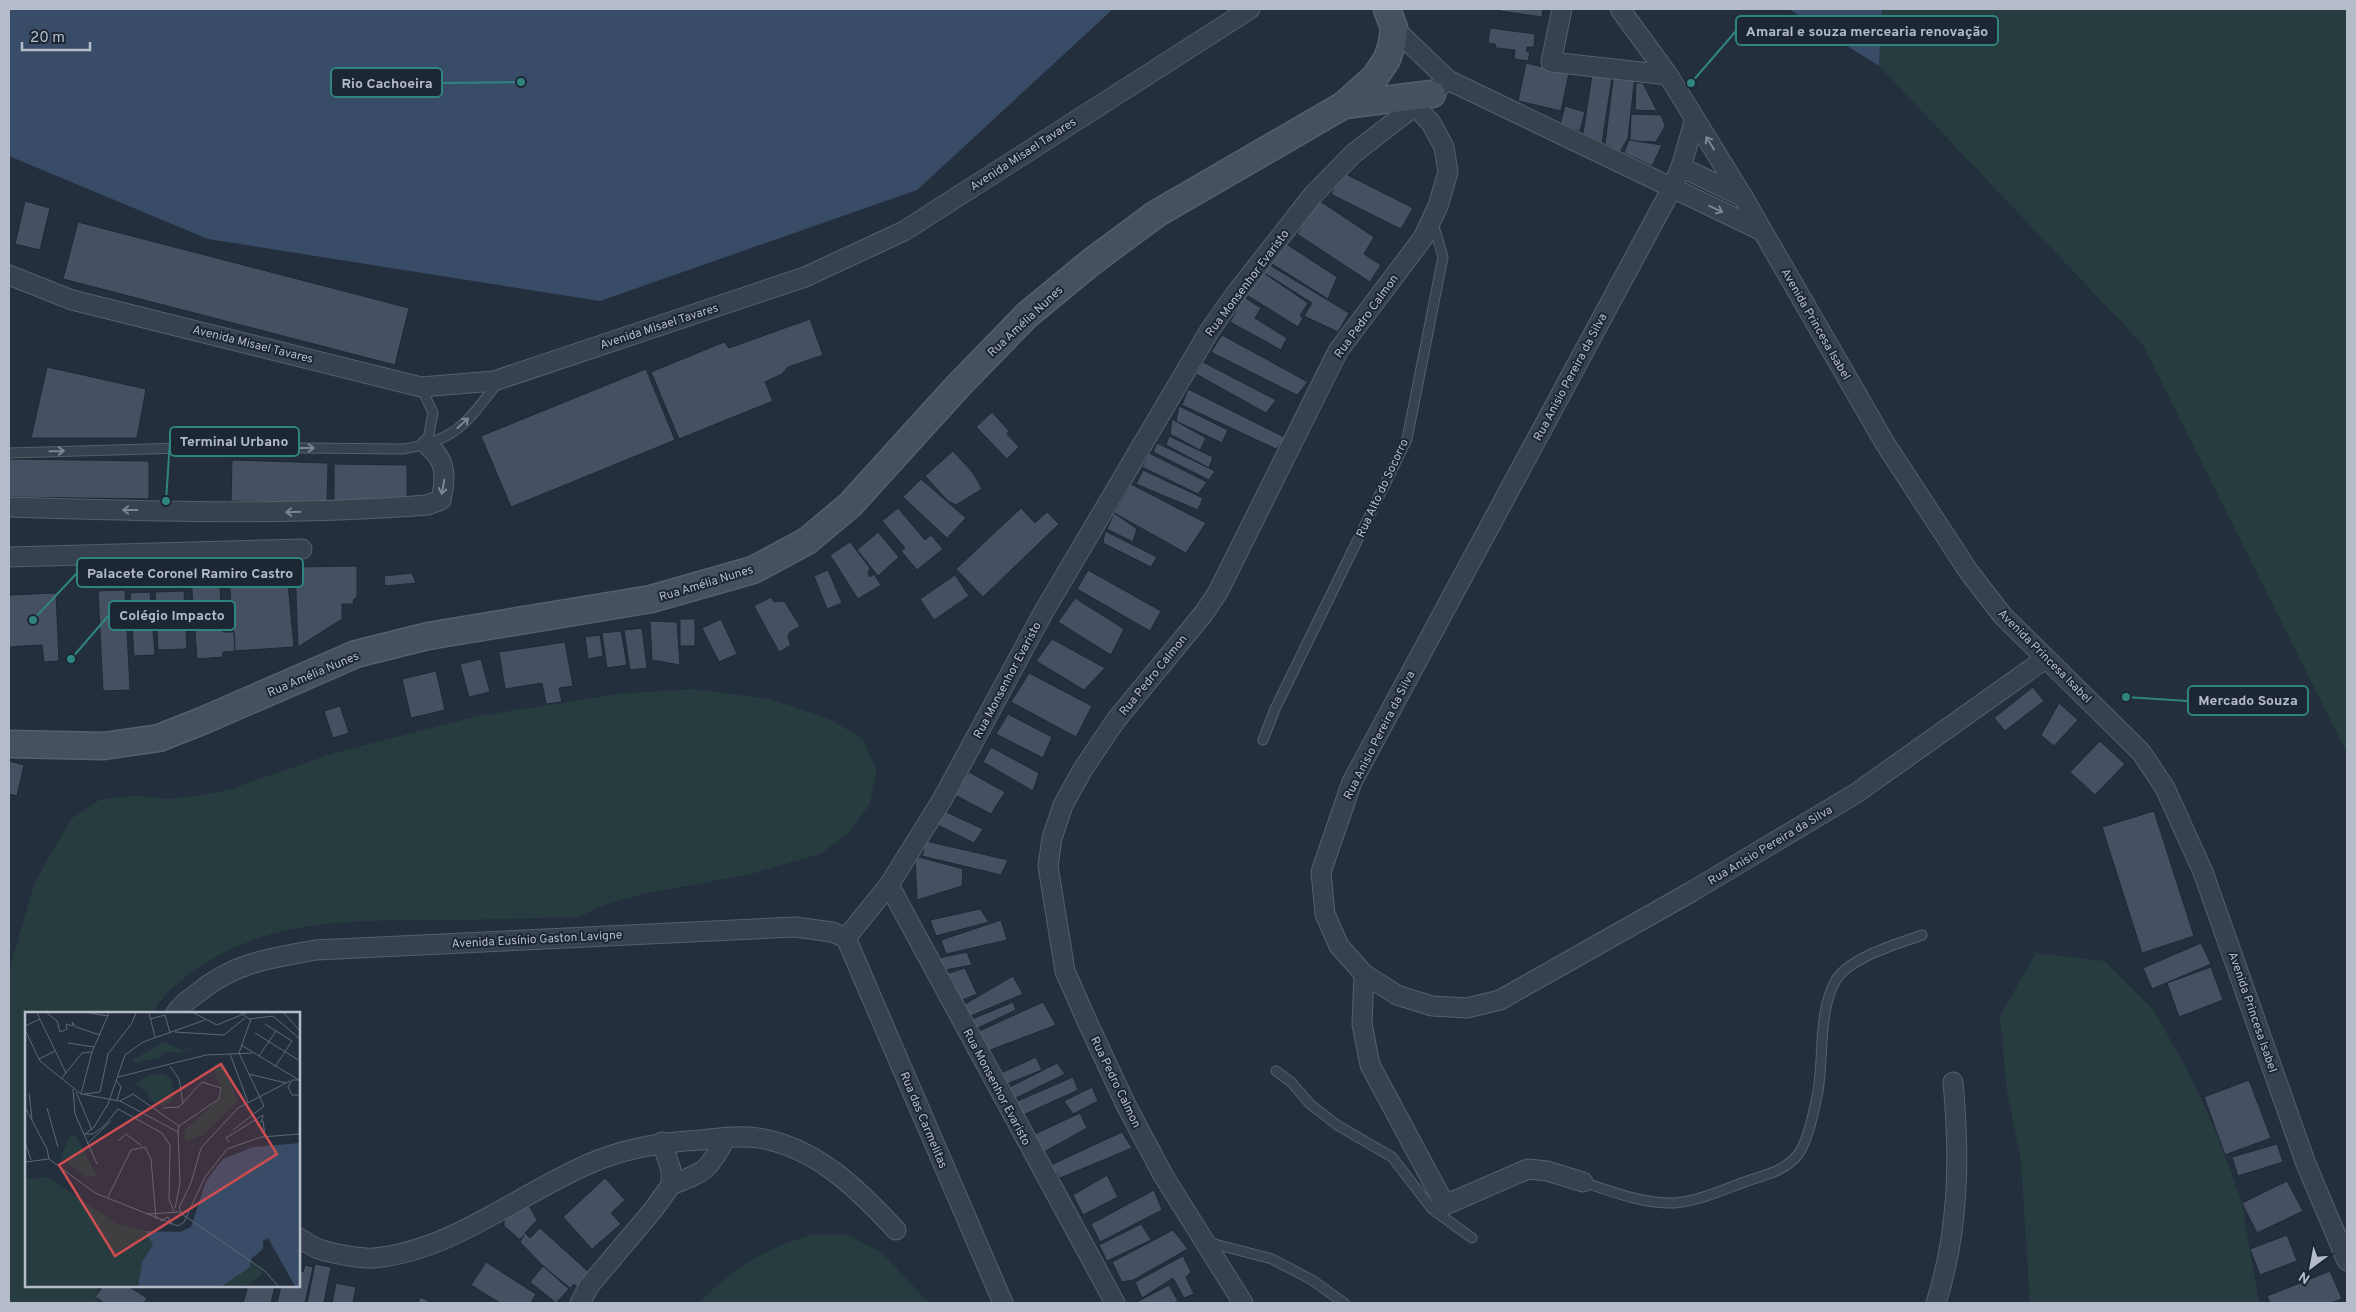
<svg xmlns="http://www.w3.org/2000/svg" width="2356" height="1312" viewBox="0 0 2356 1312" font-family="Overpass,sans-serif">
<rect width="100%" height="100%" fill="#242f3e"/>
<g fill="#263c3f">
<polygon points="1882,9 2347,9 2347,753 2143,345 1879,66"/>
<path d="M694,689L768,699L801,709L833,721L863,739L877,771L869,805L848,834L820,854L751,874L643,894L607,904L578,917C541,918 505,919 468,920C377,922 285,912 204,964C183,978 165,992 152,1013H26V1286H97L99,1303H9V970L35,882L71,819L101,799L136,796L172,799L208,794L228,790L334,753L478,716L619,694Z"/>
<polygon points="2036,953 2104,961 2154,1011 2188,1071 2217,1133 2242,1203 2259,1303 2030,1303 2021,1162 2007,1091 2000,1016"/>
<path d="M814,1234L848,1235L881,1252L929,1303H698C738,1265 762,1250 814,1234Z"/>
</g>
<g fill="#394c67">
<polygon points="9,9 1113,9 917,190 600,301 208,239 9,156"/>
<polygon points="1789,9 1882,9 1879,66"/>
</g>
<g fill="#455162" stroke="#1f2835">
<polygon points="1501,9 1543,9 1542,17 1500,11"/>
<polygon points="1490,28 1535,34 1534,47 1527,47 1527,52 1530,52 1528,61 1514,59 1515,50 1496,48 1495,44 1488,43"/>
<polygon points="1526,63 1569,73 1561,111 1518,101"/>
<polygon points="1593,68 1613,71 1602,143 1583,134"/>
<polygon points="1614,72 1635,75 1628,138 1620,152 1605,144"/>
<polygon points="1636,83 1643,83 1657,111 1635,110"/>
<polygon points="1565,106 1585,112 1580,131 1560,125"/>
<polygon points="1631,114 1661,115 1665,126 1656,142 1630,141"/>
<polygon points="1629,140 1662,145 1652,166 1624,153"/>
<polygon points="1342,172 1413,208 1401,229 1331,194"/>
<polygon points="1317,199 1374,237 1364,254 1381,265 1370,282 1297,234"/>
<polygon points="25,201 50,208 40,250 15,244"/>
<polygon points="78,222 409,308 395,365 63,279"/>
<polygon points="1282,241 1337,277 1328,299 1269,262"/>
<polygon points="1268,264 1349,313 1338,332 1304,316 1312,303 1263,272"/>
<polygon points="1261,271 1308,303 1300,316 1303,318 1298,327 1245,294"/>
<polygon points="1244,297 1261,308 1255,318 1287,338 1281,350 1230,322"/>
<polygon points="810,319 823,355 788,367 782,374 765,382 773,401 679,439 651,372 724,342 729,348"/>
<polygon points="1222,335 1308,382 1297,395 1211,352"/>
<polygon points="1203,362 1276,400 1266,413 1196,374"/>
<polygon points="47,367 146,389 137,438 31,438"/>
<polygon points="646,369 675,440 511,507 481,436"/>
<polygon points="1188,389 1286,438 1276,449 1182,405"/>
<polygon points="1179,406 1228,430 1222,443 1176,421"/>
<polygon points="992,412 1009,431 1007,434 1019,447 1007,459 976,427"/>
<polygon points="1172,419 1206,438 1200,450 1170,434"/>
<polygon points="1169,436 1213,457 1209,468 1166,445"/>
<polygon points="1157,443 1215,471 1209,480 1153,452"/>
<polygon points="953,451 973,473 982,489 956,505 948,501 925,476"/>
<polygon points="1149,453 1207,482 1198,494 1142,467"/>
<polygon points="9,459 149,461 149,499 9,497"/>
<polygon points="232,460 328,463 327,503 231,501"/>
<polygon points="334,464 407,465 407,505 334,504"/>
<polygon points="1143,470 1203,498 1198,510 1136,484"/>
<polygon points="921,479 966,518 947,538 903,497"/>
<polygon points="1131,484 1206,523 1186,553 1114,513"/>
<polygon points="898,508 925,540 931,535 943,549 917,570 901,551 905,548 882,521"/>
<polygon points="1021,508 1035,523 1047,512 1059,524 983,597 956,569"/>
<polygon points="1114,513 1137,529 1133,542 1107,529"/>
<polygon points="1105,531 1157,557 1151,567 1103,543"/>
<polygon points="878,532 899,557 878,576 857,550"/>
<polygon points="850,542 870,568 868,573 870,577 874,574 881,585 858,599 830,555"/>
<polygon points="357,566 357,597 353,600 354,604 342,604 342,619 298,647 295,567"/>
<polygon points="828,570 842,603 827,609 814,576"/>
<polygon points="1088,570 1161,611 1150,631 1077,589"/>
<polygon points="287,573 294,647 235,651 229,578"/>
<polygon points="412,573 416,583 385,586 384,576"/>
<polygon points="955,575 969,596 934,620 920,599"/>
<polygon points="219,576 223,632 234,632 235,651 223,652 223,657 197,659 191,577"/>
<polygon points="125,590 130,690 103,691 98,591"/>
<polygon points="184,591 187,649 158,650 155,592"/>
<polygon points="150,592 155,655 134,656 130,593"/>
<polygon points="56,593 59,661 44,662 42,645 9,647 9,595"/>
<polygon points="771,597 774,602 784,601 800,626 789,633 788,638 791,645 779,652 754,606"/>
<polygon points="1075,598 1124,629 1111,655 1058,622"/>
<rect x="680" y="619" width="15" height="27"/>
<polygon points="721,619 737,654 719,662 702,628"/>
<polygon points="650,621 677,622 680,665 652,660"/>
<polygon points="642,628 647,668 630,670 624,630"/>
<polygon points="621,631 627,665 607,668 602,633"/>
<polygon points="600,635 603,656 588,659 585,637"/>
<polygon points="1052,639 1105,668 1084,690 1036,661"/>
<polygon points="565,642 573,686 559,688 562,702 546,704 542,683 505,689 499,652"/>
<polygon points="481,659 490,692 469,697 460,664"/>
<polygon points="436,671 445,710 411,718 402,679"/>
<polygon points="1029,673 1092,706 1076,737 1011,702"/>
<polygon points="2033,687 2044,701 2005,731 1994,718"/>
<polygon points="2059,703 2078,720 2054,746 2041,735"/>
<polygon points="340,706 349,733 333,738 324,711"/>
<polygon points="1008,714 1052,737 1043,758 996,734"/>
<polygon points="2100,741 2125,764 2095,795 2070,772"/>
<polygon points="991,747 1039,773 1033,791 983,762"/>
<polygon points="9,761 24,765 17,796 9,794"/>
<polygon points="969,772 1005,792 991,814 953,794"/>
<polygon points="942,810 983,829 974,843 934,823"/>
<polygon points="2154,811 2194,936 2142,953 2102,827"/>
<polygon points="926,841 1008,860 1001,875 922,856"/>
<polygon points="915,856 963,869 962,886 917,900"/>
<polygon points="980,909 989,922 936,936 930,920"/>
<polygon points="1001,920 1007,940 946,954 941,940"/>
<polygon points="2201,943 2211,964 2152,989 2143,968"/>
<polygon points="967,952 972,965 945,970 939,958"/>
<polygon points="2211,967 2223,1000 2179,1017 2167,983"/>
<polygon points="965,968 977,994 955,1003 943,975"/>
<polygon points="1013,976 1023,994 966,1018 960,1007"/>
<polygon points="1013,1002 1016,1010 976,1029 970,1020"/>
<polygon points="1043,1002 1056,1025 988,1051 977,1032"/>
<polygon points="1036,1057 1042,1070 1004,1085 999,1074"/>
<polygon points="1057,1063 1065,1074 1012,1100 1004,1090"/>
<polygon points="1073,1077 1078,1090 1023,1115 1013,1103"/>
<polygon points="2249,1080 2271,1138 2225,1155 2204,1097"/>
<polygon points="1092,1087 1098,1101 1073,1114 1064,1101"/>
<polygon points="1080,1113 1087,1128 1042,1153 1033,1135"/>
<polygon points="1122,1132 1132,1148 1060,1178 1051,1165"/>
<polygon points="2277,1144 2283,1162 2238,1176 2232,1157"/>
<polygon points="1107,1175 1118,1197 1083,1215 1073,1195"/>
<polygon points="605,1178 625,1200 611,1213 621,1224 592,1249 563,1217"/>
<polygon points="2287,1181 2303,1211 2257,1233 2242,1203"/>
<polygon points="1154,1190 1162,1210 1100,1242 1091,1224"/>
<polygon points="528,1204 537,1220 525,1233 530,1238 540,1228 590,1273 577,1287 574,1284 570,1288 543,1266 520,1242 524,1235 520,1240 504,1226 504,1218"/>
<polygon points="1141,1224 1151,1240 1107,1261 1099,1245"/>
<polygon points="1173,1230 1188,1249 1133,1280 1122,1282 1112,1262"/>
<polygon points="2287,1235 2297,1261 2260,1275 2250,1249"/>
<polygon points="1183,1256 1191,1272 1186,1277 1194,1294 1184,1298 1173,1278 1142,1298 1135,1282"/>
<polygon points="486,1262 536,1294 531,1303 500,1303 471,1285"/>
<polygon points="315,1264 331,1267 324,1303 307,1303"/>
<polygon points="305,1265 313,1267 305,1303 277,1303 281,1286 299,1286 299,1271 303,1272"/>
<polygon points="543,1266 569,1289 556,1303 530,1282"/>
<polygon points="2330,1271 2342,1299 2331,1303 2270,1303 2267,1296"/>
<polygon points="336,1283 356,1287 353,1303 332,1303"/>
<polygon points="1169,1285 1178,1301 1174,1303 1135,1303"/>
<polygon points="103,1286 128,1286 147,1298 144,1303 104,1303 95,1297"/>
<polygon points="248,1286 275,1286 271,1303 243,1303"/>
<polygon points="421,1297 431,1303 417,1303"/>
</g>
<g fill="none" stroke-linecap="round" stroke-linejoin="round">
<defs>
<g id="service">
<polyline points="421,387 433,413 427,445"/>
<path d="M9,453L219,447L403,449C458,440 467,422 499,381"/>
<polyline points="1263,740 1275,709 1407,439 1443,257 1433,223"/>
<polyline points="1276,1071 1291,1082 1310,1104 1337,1125 1392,1157 1432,1209 1472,1238"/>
<path d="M1583,1182C1613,1192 1643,1204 1675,1203C1699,1201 1725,1189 1747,1181C1767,1175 1787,1170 1799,1153C1808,1140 1815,1107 1818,1091C1824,1057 1818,1010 1836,980C1850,957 1898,944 1922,935"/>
<polyline points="1207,1242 1272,1259 1312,1280 1344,1303"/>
</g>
<g id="minor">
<polyline points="1562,9 1551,62 1668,75"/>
<polyline points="1620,9 1668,75 1743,197 1886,445 1969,572 2003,616 2141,752 2165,788 2203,872 2306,1164 2347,1261"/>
<polyline points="1394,28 1448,80 1760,230"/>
<polyline points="1695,119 1681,167 1672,188 1352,782 1321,872 1325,914 1339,946 1364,974 1397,995 1432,1006 1467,1008 1500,1000 1691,892 1855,794 2045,659"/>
<polyline points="1681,167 1743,197"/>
<polyline points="9,275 72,300 421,387 494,381 805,277 904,231 1250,9"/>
<path d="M9,507C148,511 288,516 427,505L441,500C446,478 447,460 427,445"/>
<polyline points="9,557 302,549"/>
<polyline points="846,938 1003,1303"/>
<polyline points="1364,974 1362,1024 1370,1065 1445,1205 1528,1169 1547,1171 1583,1182"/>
<path d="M176,1013C181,1005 188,1000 195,995C235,962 267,959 316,950L795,927L832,932L846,938L889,885"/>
<path d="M671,1185C707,1171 707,1171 726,1138"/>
<path d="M299,1238C306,1242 314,1248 322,1250C335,1254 361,1259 374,1258C452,1251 520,1193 591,1163C625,1148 664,1142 701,1140C719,1138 739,1135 758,1138C816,1147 858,1189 896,1230"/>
<polyline points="580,1303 589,1286 653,1210 671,1185 671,1170 662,1142"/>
<polyline points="1115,1303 889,885 942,800 1043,613 1210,330 1234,296 1313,195 1354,153 1415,106"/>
<polyline points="1243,1303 1163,1175 1126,1105 1086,1019 1065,971 1048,866 1052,838 1063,805 1083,769 1116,720 1204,613 1218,592 1338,351 1423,238 1438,206 1448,172 1444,147 1431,123 1415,106 1448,80"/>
<path d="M1936,1303C1959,1231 1960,1157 1953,1082"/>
</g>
<g id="secondary">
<polyline points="1344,105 1432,94"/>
<polyline points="9,744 104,746 159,738 202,721 356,654 428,636 651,599 753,570 807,541 850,505 958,386 1027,315 1090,263 1156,214 1344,105 1375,77 1387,59 1392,44 1394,28 1387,9"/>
</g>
</defs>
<use href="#service" stroke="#565f6c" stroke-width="11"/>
<use href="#minor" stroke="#565f6c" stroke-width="21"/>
<use href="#secondary" stroke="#565f6c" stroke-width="29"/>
<use href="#service" stroke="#38414e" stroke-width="9"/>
<use href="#minor" stroke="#38414e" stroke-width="19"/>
<use href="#secondary" stroke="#465061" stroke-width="26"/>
</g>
<defs><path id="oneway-shaft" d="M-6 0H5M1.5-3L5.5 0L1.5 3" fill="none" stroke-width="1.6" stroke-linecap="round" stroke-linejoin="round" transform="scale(1.25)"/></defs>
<g stroke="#7c8592">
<use href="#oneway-shaft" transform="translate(1710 143) rotate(-122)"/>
<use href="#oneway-shaft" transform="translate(1716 209) rotate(25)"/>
<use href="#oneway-shaft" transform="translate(463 423) rotate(-42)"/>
<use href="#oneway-shaft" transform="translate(307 448)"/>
<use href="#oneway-shaft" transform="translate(57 451) rotate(-1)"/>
<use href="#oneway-shaft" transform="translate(443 487) rotate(101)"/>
<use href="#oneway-shaft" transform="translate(130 510) rotate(-180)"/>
<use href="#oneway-shaft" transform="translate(293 512) rotate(178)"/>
</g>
<g text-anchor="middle" stroke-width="4" stroke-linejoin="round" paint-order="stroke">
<g font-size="12" fill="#b4bcc9" stroke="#1d2633">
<text transform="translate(1023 154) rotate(-33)" y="4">Avenida Misael Tavares</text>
<text transform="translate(1247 283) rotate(-53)" y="4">Rua Monsenhor Evaristo</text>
<text transform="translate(1366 316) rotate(-54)" y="4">Rua Pedro Calmon</text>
<text transform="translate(1025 321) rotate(-43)" y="4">Rua Amélia Nunes</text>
<text transform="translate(1816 324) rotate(60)" y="4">Avenida Princesa Isabel</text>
<text transform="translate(659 326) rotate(-18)" y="4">Avenida Misael Tavares</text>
<text transform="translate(253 344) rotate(14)" y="4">Avenida Misael Tavares</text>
<text transform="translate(1570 377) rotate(-62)" y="4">Rua Anisio Pereira da Silva</text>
<text transform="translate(1382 488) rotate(-65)" y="4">Rua Alto do Socorro</text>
<text transform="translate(706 583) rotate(-17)" y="4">Rua Amélia Nunes</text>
<text transform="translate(2045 656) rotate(45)" y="4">Avenida Princesa Isabel</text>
<text transform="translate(313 674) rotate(-23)" y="4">Rua Amélia Nunes</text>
<text transform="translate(1153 675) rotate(-51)" y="4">Rua Pedro Calmon</text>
<text transform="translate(1007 680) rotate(-62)" y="4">Rua Monsenhor Evaristo</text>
<text transform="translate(1379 735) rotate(-63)" y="4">Rua Anisio Pereira da Silva</text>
<text transform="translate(1770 845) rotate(-31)" y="4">Rua Anisio Pereira da Silva</text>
<text transform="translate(537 939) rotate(-3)" y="4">Avenida Eusínio Gaston Lavigne</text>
<text transform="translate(2253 1012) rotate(71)" y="4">Avenida Princesa Isabel</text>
<text transform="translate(1116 1082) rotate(64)" y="4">Rua Pedro Calmon</text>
<text transform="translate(997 1087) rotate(62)" y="4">Rua Monsenhor Evaristo</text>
<text transform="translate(924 1120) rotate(67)" y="4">Rua das Carmelitas</text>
</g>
</g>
<g transform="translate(25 1012)">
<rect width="275" height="275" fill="#242f3e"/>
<path d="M138,30L157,38L171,34L156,41L142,39L133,46L108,51V48ZM191,51L197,52L205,64L212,89L178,123L161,129L159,119L198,83L188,55ZM139,62L146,67L149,79L145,90L138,94L125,89L123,81L110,72L125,63ZM45,124H51L72,164L61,165L39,148L36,143ZM23,165L90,211L120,219L128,233L117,250L113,274H0V167ZM226,250L238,260L225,273L197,274L224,256Z" fill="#263c3f"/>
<path d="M275,131V274H270L243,226L238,229V237L227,246L224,256L197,274H113L117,250L128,233L120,219L155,220L166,215L181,169L198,147L228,135Z" fill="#394c67"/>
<path fill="none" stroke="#5e6776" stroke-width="1" d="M12,1L41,61M22,1L32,9L35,20L42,17L41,12L48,14L47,10L51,15L75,23M65,1L83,4M124,1L130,25M169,1L192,13L221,1M216,1L224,7L248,4L275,27M259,1L275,19M125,7L140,3L145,21M240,12L267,29L250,55M0,14L15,7M0,18L15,49L56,82L95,89L153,120L155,172L150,196M150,20L199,23L220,6M230,21L275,49M43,31L69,35M216,33L274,68M214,41L226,7M205,42L223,90M234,44L251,19M14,47L30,39M145,54L154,67L158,92M224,62L261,71M93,65L181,43L227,41M36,67L57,41L67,40M275,68H267L263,75L267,83H275M92,69L96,75L92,88M48,77L50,102L72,152M51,80L67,118M4,81L7,107M56,82L67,40L84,1M59,82L75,80L83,42L107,11L111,1M95,89L108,82L154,114M0,95L22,137L24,147M22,96L33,135M138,96L154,95L177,70L196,76L194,87L154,114L153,120M235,110L238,109L240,124M208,118L239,94L214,41M60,122H68L79,114L93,97L137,121L145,133L144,187L149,199M59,123L69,115L83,92L100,43L118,30L180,8M274,123L275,90M93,129L101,122L117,134M0,130L6,148M204,130L201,126L238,103L237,109M62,132L86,109M0,150L24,147L70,181L153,214L159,210L180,165L202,137L236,125L275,122M83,185L106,138L120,135L126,147L131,207M123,202L155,200M135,209L143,205L146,213M253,274L240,259L157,202L154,196L166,171L176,136L213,96L265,69"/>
<path fill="#ce4d50" fill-opacity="0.15" stroke="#ce4d50" stroke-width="2.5" d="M196,52L252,142L90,244L34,153Z"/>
<rect width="275" height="275" fill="none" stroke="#b4bcc9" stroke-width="2.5"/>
</g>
<path fill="none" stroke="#308480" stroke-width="2" d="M1691 83L1736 31M521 82L442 83M166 501L170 441M33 620L77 573M71 659L109 615M2126 697L2188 701"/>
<g fill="#308480" stroke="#1d2633" stroke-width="2">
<circle cx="1691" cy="83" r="5"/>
<circle cx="521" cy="82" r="5"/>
<circle cx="166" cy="501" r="5"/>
<circle cx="33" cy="620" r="5"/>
<circle cx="71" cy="659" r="5"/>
<circle cx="2126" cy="697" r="5"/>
</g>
<g fill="#1d2633" stroke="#308480" stroke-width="2">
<rect x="1736" y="16" width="262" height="29" rx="5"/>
<rect x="331" y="68" width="111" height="29" rx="5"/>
<rect x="170" y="427" width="129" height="29" rx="5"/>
<rect x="77" y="558" width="226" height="29" rx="5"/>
<rect x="109" y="601" width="126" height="29" rx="5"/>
<rect x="2188" y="686" width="120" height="29" rx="5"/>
</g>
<g font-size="14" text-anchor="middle" font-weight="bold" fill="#b4bcc9">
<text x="1867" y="36">Amaral e souza mercearia renovação</text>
<text x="387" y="88">Rio Cachoeira</text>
<text x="234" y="446">Terminal Urbano</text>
<text x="190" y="578">Palacete Coronel Ramiro Castro</text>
<text x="172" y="620">Colégio Impacto</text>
<text x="2248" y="705">Mercado Souza</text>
</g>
<rect width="2356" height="1312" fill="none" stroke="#b4bcc9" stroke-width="20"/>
<g transform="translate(2311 1267) rotate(212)" stroke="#1d2633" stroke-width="4" paint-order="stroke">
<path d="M0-4L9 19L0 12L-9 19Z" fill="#b4bcc9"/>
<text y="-8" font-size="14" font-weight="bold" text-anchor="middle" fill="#b4bcc9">N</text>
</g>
<path d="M22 42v8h68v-8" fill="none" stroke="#b4bcc9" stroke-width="2.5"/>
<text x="30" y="42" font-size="15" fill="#b4bcc9" stroke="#1d2633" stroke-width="4" paint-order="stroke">20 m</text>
</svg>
